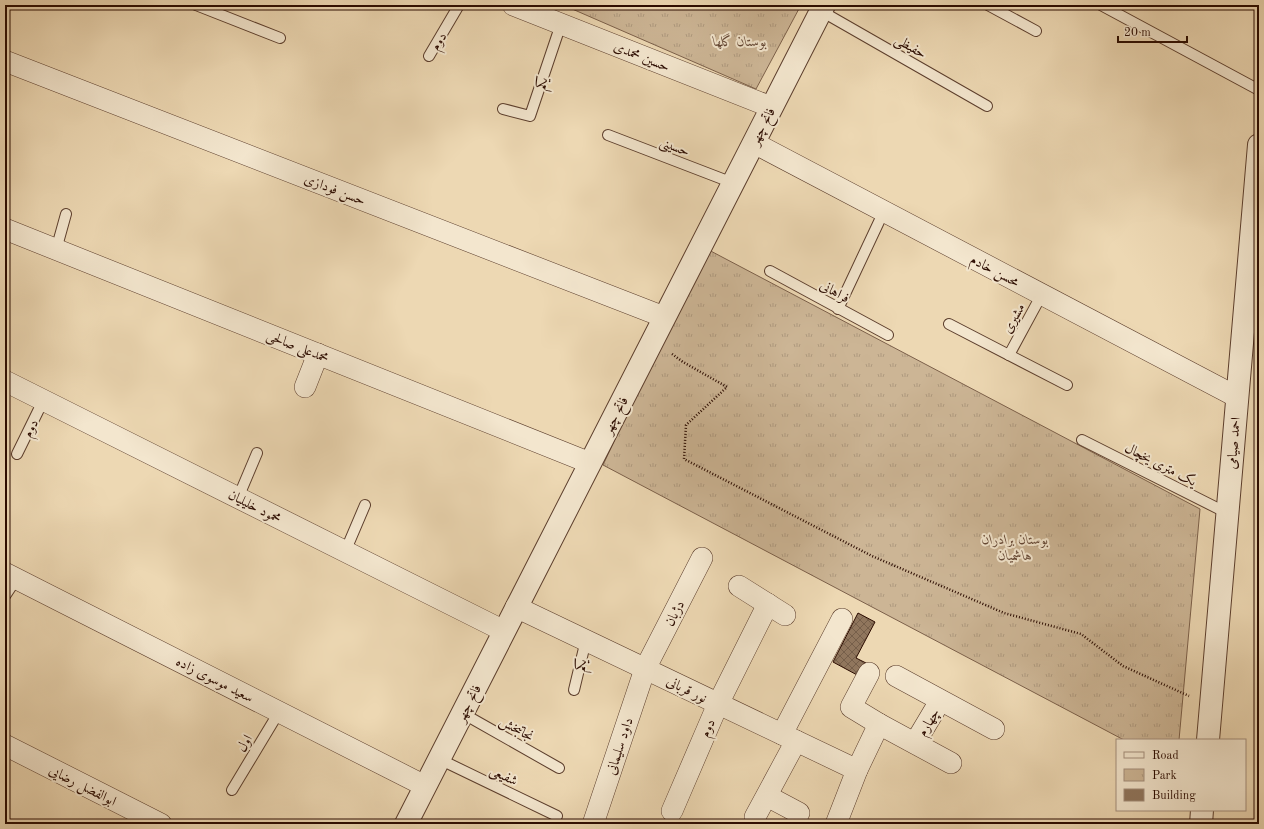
<svg xmlns="http://www.w3.org/2000/svg" width="1264" height="829" viewBox="0 0 1264 829" font-family="'Old Standard TT',Amiri,serif">
<defs>
<pattern id="park-tufts" width="24" height="20" patternUnits="userSpaceOnUse"><rect width="24" height="20" fill="#ccb595"/><path d="M3 7l-1-3M5 7V3M7 7l1-3M15 17l-1-3M17 17v-4M19 17l1-3" fill="none" stroke="#af9a7f"/></pattern>
<pattern id="building-cross-hatch" width="8" height="8" patternUnits="userSpaceOnUse"><rect width="8" height="8" fill="#90765d"/><path d="M0 0l8 8M0 8l8-8" fill="none" stroke="#765f4a"/></pattern>
</defs>
<rect width="100%" height="100%" fill="#edd8b3"/>
<filter id="stains"><feTurbulence type="fractalNoise" baseFrequency=".005" numOctaves="4"/><feColorMatrix values="0 0 0 0 .2 0 0 0 0 .09 0 0 0 0 .02 0 0 0 .5 -.17"/></filter>
<radialGradient id="worn" r=".72"><stop offset=".6" stop-color="#630" stop-opacity="0"/><stop offset="1" stop-color="#630" stop-opacity=".3"/></radialGradient>
<g fill="url(#park-tufts)" stroke="#7c604a">
<polygon points="563,5 801,5 756,89"/>
<polygon points="705,248 1200,509 1179,740 1124,740 603,465"/>
</g>
<polygon fill="url(#building-cross-hatch)" stroke="#2b0b00" points="858,613 875,622 856,658 866,663 859,676 833,662"/>
<g fill="none" stroke-linecap="round" stroke-linejoin="round">
<defs>
<g id="service">
<polyline points="196,5 280,38"/>
<polyline points="988,5 1036,31"/>
<polyline points="1101,5 1259,90"/>
<polyline points="821,11 987,106"/>
<polyline points="429,56 459,5"/>
<polyline points="503,109 530,116 561,24"/>
<polyline points="608,135 733,183"/>
<polyline points="56,250 66,214"/>
<polyline points="770,271 888,335"/>
<polyline points="838,309 884,211"/>
<polyline points="949,324 1067,385"/>
<polyline points="1009,355 1042,294"/>
<polyline points="1082,440 1227,513"/>
<polyline points="17,454 43,401"/>
<polyline points="238,498 257,453"/>
<polyline points="345,552 365,505"/>
<polyline points="5,596 17,578"/>
<polyline points="574,690 586,640"/>
<polyline points="462,713 559,768"/>
<polyline points="439,759 557,816"/>
<polyline points="232,790 279,712"/>
</g>
<g id="minor">
<polyline points="513,5 771,107"/>
<polyline points="5,61 664,317"/>
<polyline points="754,143 1237,397"/>
<polyline points="5,229 590,463"/>
<polyline points="5,381 504,631"/>
<polyline points="305,387 318,354"/>
<polyline points="5,573 425,786"/>
<polyline points="739,586 785,615"/>
<polyline points="516,607 857,770"/>
<polyline points="869,673 851,707 879,724"/>
<polyline points="896,676 994,729"/>
<polyline points="782,734 842,619"/>
<polyline points="915,743 940,701"/>
<polyline points="5,745 161,824"/>
<polyline points="767,796 799,813"/>
<polyline points="672,811 718,704 768,604"/>
<polyline points="755,817 796,741"/>
<polyline points="593,824 645,669 702,558"/>
<polyline points="836,824 857,770 879,724 951,763"/>
</g>
<g id="tertiary">
<polyline points="1208,740 1259,145"/>
<polyline points="406,824 824,5"/>
<polyline points="1201,824 1202,810"/>
</g>
</defs>
<use href="#service" stroke="#5c3e2d" stroke-width="12"/>
<use href="#minor" stroke="#5c3e2d" stroke-width="22"/>
<use href="#tertiary" stroke="#5c3e2d" stroke-width="24"/>
<polyline stroke="#2b0b00" stroke-width="2.5" stroke-dasharray="1 2" stroke-linecap="butt" points="672,354 683,362 727,387 686,425 684,459 872,556 1004,613 1081,634 1123,666 1189,696"/>
<use href="#service" stroke="#f3e6ce" stroke-width="10"/>
<use href="#minor" stroke="#f3e6ce" stroke-width="21"/>
<use href="#tertiary" stroke="#f3e6ce" stroke-width="22"/>
</g>
<g text-anchor="middle" stroke-width="4" stroke-linejoin="round" paint-order="stroke">
<g font-size="14" fill="#2b0b00" stroke="#f3e6ce">
<text transform="translate(438 41) rotate(-59)" y="5">دوم</text>
<text transform="translate(911 46) rotate(30)" y="5">حفیظی</text>
<text transform="translate(642 56) rotate(22)" y="5">حسین محمدی</text>
<text transform="translate(541 83) rotate(-71)" y="5">یکم</text>
<text transform="translate(762 126) rotate(-63)" y="5">فاتح چهر</text>
<text transform="translate(675 146) rotate(21)" y="5">حسینی</text>
<text transform="translate(335 189) rotate(21)" y="5">حسن فودازی</text>
<text transform="translate(995 270) rotate(28)" y="5">محسن خادم</text>
<text transform="translate(835 291) rotate(29)" y="5">فراهانی</text>
<text transform="translate(1013 318) rotate(-61)" y="5">مشیری</text>
<text transform="translate(298 346) rotate(22)" y="5">محمدعلی صالحی</text>
<text transform="translate(615 415) rotate(-63)" y="5">فاتح چهر</text>
<text transform="translate(30 428) rotate(-64)" y="5">دوم</text>
<text transform="translate(1233 443) rotate(-85)" y="5">احمد صیامی</text>
<text transform="translate(1161 464) rotate(27)" y="5">یک متری یخچال</text>
<text transform="translate(255 506) rotate(27)" y="5">محمود خلیلیان</text>
<text transform="translate(674 613) rotate(-63)" y="5">دژبان</text>
<text transform="translate(580 665) rotate(-77)" y="5">یکم</text>
<text transform="translate(215 679) rotate(27)" y="5">سعید موسوی زاده</text>
<text transform="translate(687 689) rotate(26)" y="5">نور قربانی</text>
<text transform="translate(468 703) rotate(-63)" y="5">فاتح چهر</text>
<text transform="translate(928 722) rotate(-59)" y="5">چهارم</text>
<text transform="translate(517 728) rotate(30)" y="5">نجاتبخش</text>
<text transform="translate(707 728) rotate(-67)" y="5">دوم</text>
<text transform="translate(244 743) rotate(-59)" y="5">اول</text>
<text transform="translate(619 746) rotate(-72)" y="5">داود سلیمانی</text>
<text transform="translate(504 775) rotate(26)" y="5">شفیعی</text>
<text transform="translate(83 785) rotate(27)" y="5">ابوالفضل رضایی</text>
</g>
<g font-size="14" font-style="italic" fill="#634634" stroke="#f3e6ce">
<text x="740" y="46">بوستان گلها</text>
<text x="1015" y="544">بوستان برادران<tspan x="1015" dy="16">هاشمیان</tspan></text>
</g>
</g>
<rect width="1264" height="829" fill="none" stroke="#edd8b3" stroke-width="20"/>
<rect x="6" y="6" width="1252" height="817" fill="none" stroke="#2b0b00" stroke-width="2"/>
<rect x="10" y="10" width="1244" height="809" fill="none" stroke="#2b0b00"/>
<rect x="1116" y="739" width="130" height="72" fill="#f3e6ce" stroke="#a38e7c"/>
<rect x="1124" y="752" width="20" height="6" fill="#f3e6ce" stroke="#a38e7c"/>
<text x="1152" y="759" font-size="12" fill="#2b0b00">Road</text>
<rect x="1124" y="769" width="20" height="12" fill="url(#park-tufts)" stroke="#a38e7c"/>
<text x="1152" y="779" font-size="12" fill="#2b0b00">Park</text>
<rect x="1124" y="789" width="20" height="12" fill="#90765d" stroke="#a38e7c"/>
<text x="1152" y="799" font-size="12" fill="#2b0b00">Building</text>
<path d="M1118 36v6h69v-6" fill="none" stroke="#2b0b00" stroke-width="2"/>
<text x="1124" y="36" font-size="12" fill="#2b0b00" stroke="#f3e6ce" stroke-width="3" paint-order="stroke">20 m</text>
<rect width="100%" height="100%" filter="url(#stains)"/>
<rect width="100%" height="100%" fill="url(#worn)"/>
</svg>
